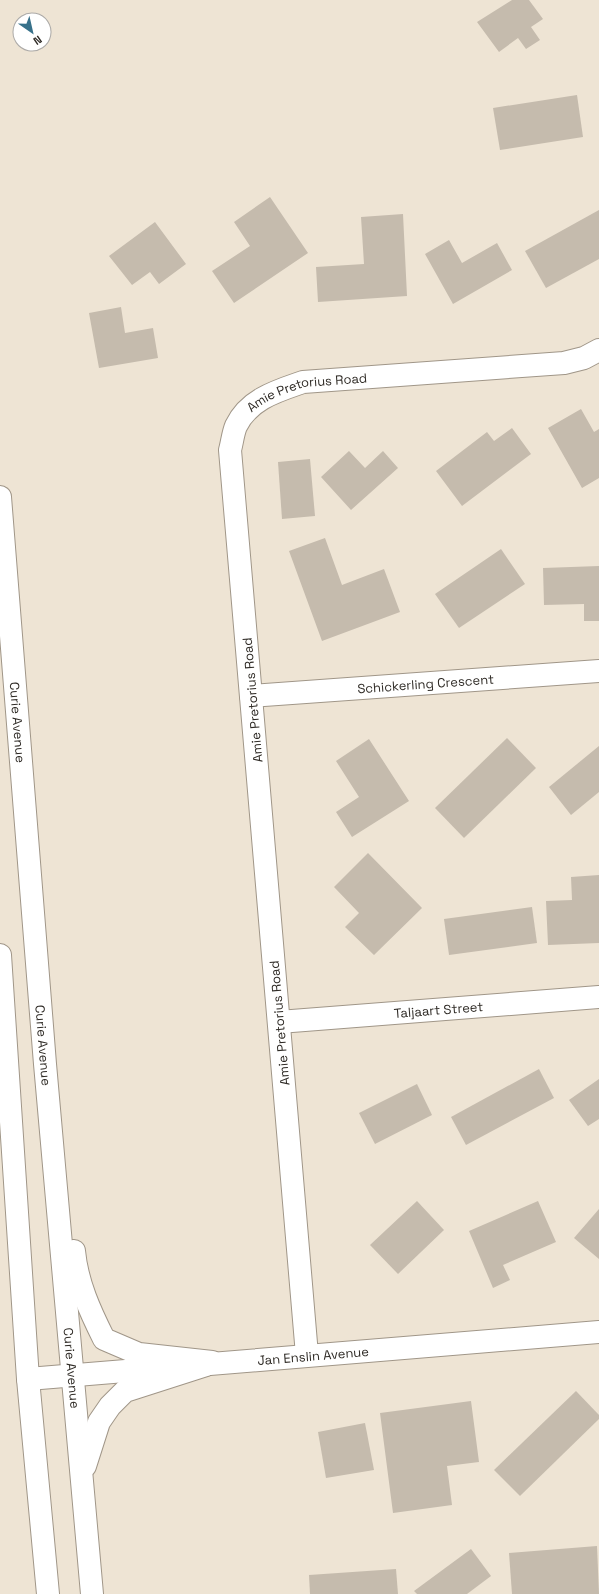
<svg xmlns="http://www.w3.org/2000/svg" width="599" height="1594" viewBox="0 0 599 1594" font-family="'Space Grotesk',sans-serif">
<rect width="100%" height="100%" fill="#eee4d4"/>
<g fill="#c5bbad">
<polygon points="512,0 529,0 543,19 531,27 540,40 526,49 518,38 499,52 477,22"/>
<polygon points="577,95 583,137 500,150 493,108"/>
<polygon points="270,197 308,253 234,303 212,271 250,246 234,222"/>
<polygon points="599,210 599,259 546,288 525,251"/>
<polygon points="403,214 407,296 318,302 316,267 364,264 361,217"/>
<polygon points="155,222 186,264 159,284 150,272 132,285 109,256"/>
<polygon points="449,240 462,263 497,243 512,270 453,304 425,254"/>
<polygon points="121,307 125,333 153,328 158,358 99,368 89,313"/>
<polygon points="581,409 594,432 599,429 599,478 582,488 548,428"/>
<polygon points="512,428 531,454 462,506 436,471 487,432 494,441"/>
<polygon points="349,451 365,468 383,451 398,468 351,510 321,477"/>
<polygon points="310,459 315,516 282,519 278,462"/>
<polygon points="325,538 342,585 384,569 400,612 322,641 289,551"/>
<polygon points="501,549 525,584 459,628 435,594"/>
<polygon points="599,566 599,621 584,621 584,604 544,605 543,568"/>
<polygon points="507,738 536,768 464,838 435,808"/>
<polygon points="369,739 409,801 352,837 336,812 359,797 336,761"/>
<polygon points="599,746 599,792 571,815 549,787"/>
<polygon points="368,853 422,908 374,955 345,927 359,913 334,887"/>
<polygon points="599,875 599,943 548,945 546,901 572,900 571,877"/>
<polygon points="532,907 537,943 449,955 444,919"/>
<polygon points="539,1069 554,1098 466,1145 451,1117"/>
<polygon points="599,1079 599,1119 588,1126 569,1100"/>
<polygon points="417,1084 432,1115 375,1144 359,1113"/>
<polygon points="417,1201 444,1230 398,1274 370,1245"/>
<polygon points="538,1201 556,1242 503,1265 510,1280 493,1288 469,1231"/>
<polygon points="599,1209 599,1259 574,1238"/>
<polygon points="576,1391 599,1415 599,1419 520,1496 494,1470"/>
<polygon points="471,1401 479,1462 447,1466 452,1505 393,1513 380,1413"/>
<polygon points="365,1423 374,1470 326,1478 318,1432"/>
<polygon points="597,1546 599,1594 512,1594 509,1553"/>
<polygon points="471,1549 491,1576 467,1594 417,1594 414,1591"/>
<polygon points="396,1569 398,1594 310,1594 309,1575"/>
</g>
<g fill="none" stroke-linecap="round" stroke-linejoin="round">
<defs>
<g id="minor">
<path id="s1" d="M251,696L599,671"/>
<path id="s2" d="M279,1022L599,997"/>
<path id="s3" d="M307,1355L230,450C232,443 233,433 236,426C249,399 277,391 303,382L564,363L584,358L599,350"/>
<path id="s4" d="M28,1379L599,1332"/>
</g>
<g id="primary">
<path id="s5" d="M0,497L45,1064L92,1594"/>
<polyline points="0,955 28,1379 48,1594"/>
<path d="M74,1251C77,1283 90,1311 104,1339L139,1354L212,1362"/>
<polyline points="85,1466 99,1422 110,1406 125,1391 206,1365"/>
</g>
</defs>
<use href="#minor" stroke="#a09688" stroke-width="24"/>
<use href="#primary" stroke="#a09688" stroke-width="24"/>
<use href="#minor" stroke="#fff" stroke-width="22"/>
<use href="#primary" stroke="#fff" stroke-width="22"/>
</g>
<g text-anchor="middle" stroke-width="3.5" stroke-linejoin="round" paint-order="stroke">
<g font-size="13" fill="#2f2b26" stroke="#fff">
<text dy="5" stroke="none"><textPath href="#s3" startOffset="1017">Amie Pretorius Road</textPath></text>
<text dy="5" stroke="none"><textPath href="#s1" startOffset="175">Schickerling Crescent</textPath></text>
<text transform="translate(252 700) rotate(-95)" y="5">Amie Pretorius Road</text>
<text dy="5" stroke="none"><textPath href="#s5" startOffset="226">Curie Avenue</textPath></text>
<text dy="5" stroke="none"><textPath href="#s2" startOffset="160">Taljaart Street</textPath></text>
<text transform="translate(279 1023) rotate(-95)" y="5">Amie Pretorius Road</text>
<text dy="5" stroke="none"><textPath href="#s5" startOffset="550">Curie Avenue</textPath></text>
<text dy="5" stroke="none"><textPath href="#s4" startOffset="286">Jan Enslin Avenue</textPath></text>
<text dy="5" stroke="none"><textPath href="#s5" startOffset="874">Curie Avenue</textPath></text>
</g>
</g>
<g transform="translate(32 32) rotate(146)"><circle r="19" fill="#ffffff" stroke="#acaaa8"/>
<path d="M0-3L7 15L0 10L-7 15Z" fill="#37718a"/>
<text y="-6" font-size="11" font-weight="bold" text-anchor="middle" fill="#2f2b26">N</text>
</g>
</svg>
